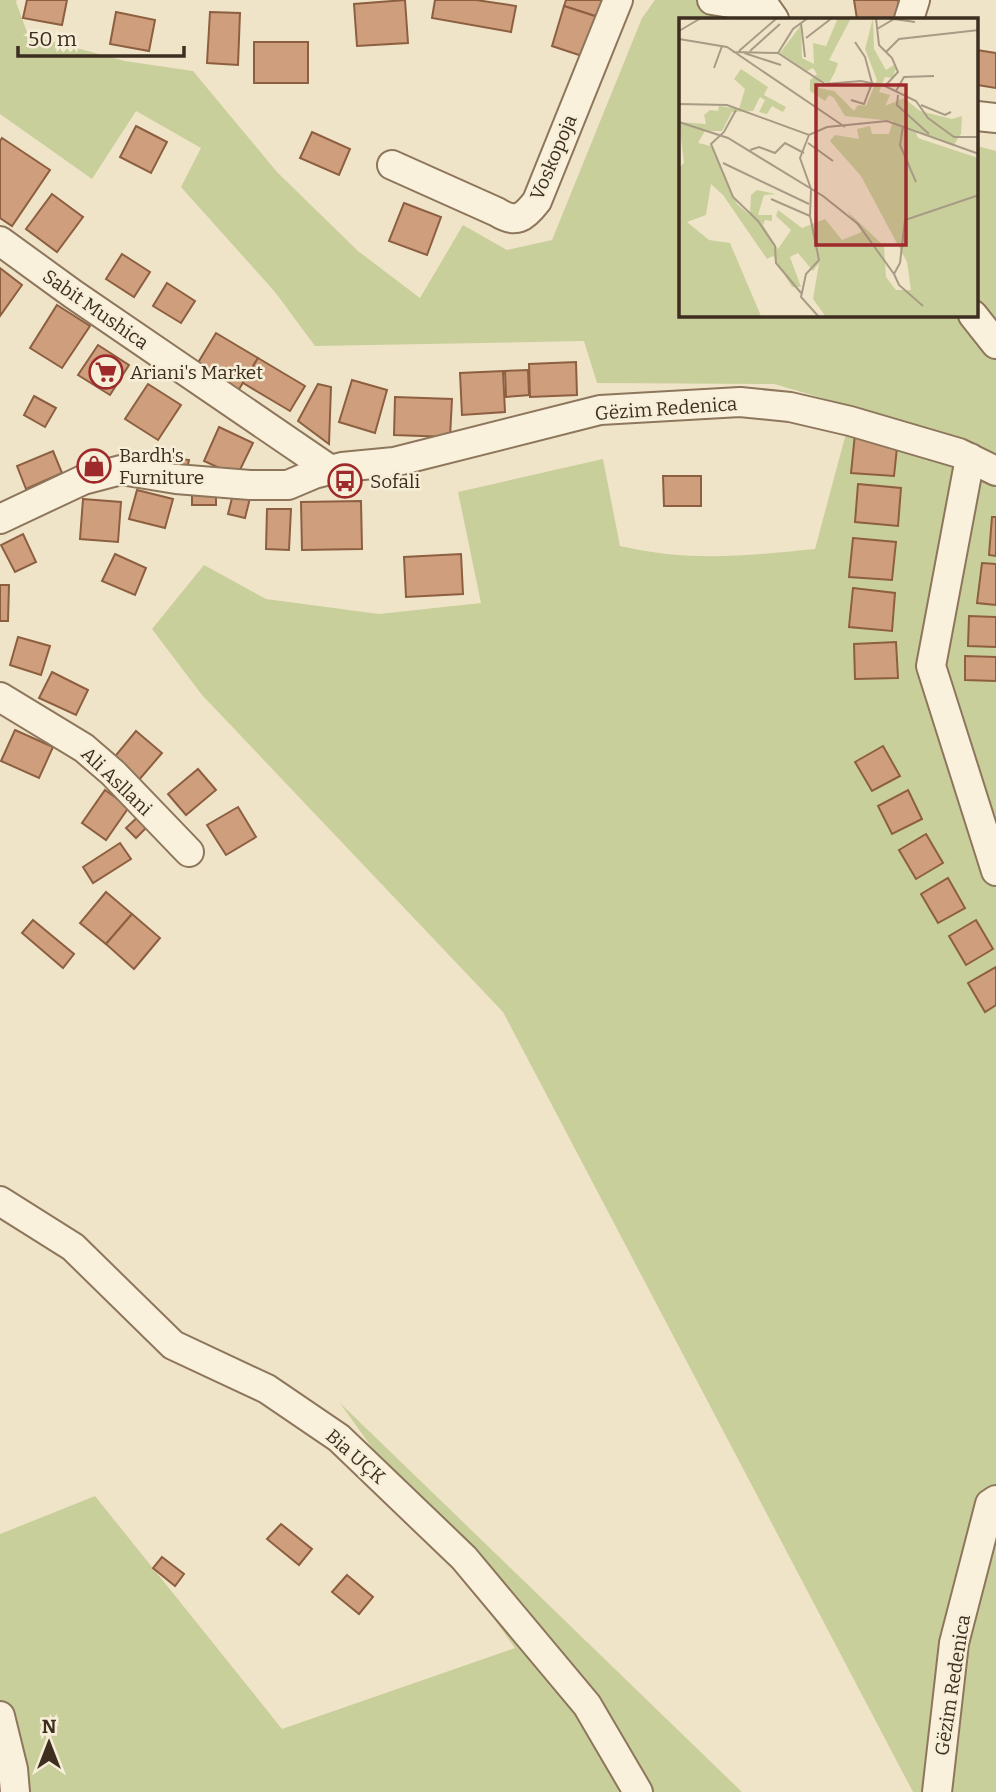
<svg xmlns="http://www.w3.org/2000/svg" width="996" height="1792" viewBox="0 0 996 1792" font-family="Bitter,serif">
<rect width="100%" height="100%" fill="#f0e4c8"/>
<g fill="#c9cf9b">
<path d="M0,0H17L16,2L28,35L125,61L193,71L277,172L358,251L420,298L463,225L507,250L552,240L642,18L655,0H725L718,19H681V315H977V146L996,151V1792H913L503,1012L202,695L152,629L204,565L266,599L379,614L481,603L458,492L603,459L620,546C690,562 744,556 815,549L853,407L774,384L597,383L584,341L315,346L275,292L181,187L201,148L136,111L92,179L0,114Z"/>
<polygon points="340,1403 742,1792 0,1792 0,1534 95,1496 282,1729 515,1648"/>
</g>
<g fill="#cf9f7d" stroke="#8d5f41" stroke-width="2">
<polygon points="27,0 67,0 62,25 23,18"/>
<polygon points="405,0 408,43 357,46 354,4"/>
<polygon points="435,0 476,0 516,6 511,32 432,18"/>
<polygon points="566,0 607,0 601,18 564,6"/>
<polygon points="854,0 898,0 901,19 857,19"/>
<polygon points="564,6 601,18 588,58 552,46"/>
<polygon points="116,12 155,20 149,51 110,44"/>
<polygon points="210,12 240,13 238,65 207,63"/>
<rect x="254" y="42" width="54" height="41"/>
<polygon points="977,50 996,53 996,88 977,85"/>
<polygon points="136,126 167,142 151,173 120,157"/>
<polygon points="312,132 350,149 339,175 300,158"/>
<polygon points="2,138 50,170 12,226 0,218 0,141"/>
<polygon points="52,194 83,217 57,252 26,229"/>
<polygon points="404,203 441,217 427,255 389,241"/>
<polygon points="122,254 150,272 134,297 106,279"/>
<polygon points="0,268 22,285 0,316"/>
<polygon points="167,283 195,301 181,323 153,306"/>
<polygon points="57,305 90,326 62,368 30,348"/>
<polygon points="216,333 258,358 238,391 196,366"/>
<polygon points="98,345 129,365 110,395 78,375"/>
<polygon points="258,358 305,386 290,411 243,383"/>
<polygon points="576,362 577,395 530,397 529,364"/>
<polygon points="528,370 529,395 506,397 505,371"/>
<polygon points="503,371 505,412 462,415 460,373"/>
<polygon points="352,380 387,390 375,433 339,422"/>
<polygon points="148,384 181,405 158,440 125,419"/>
<polygon points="318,384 331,387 329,444 298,421"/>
<polygon points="34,396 56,408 45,427 24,415"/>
<polygon points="395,397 452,399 450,437 394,435"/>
<polygon points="219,427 253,443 237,476 204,461"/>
<polygon points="855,434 898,438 894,476 851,473"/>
<polygon points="53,451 62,473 26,489 17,466"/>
<polygon points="161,456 189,460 187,469 160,465"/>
<polygon points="663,476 701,476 701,506 664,506"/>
<polygon points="858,484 901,488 898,526 855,522"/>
<polygon points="137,490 173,499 165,528 129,519"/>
<rect x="192" y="492" width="24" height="13"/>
<polygon points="233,494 250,498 245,518 228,514"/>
<polygon points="83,499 121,502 118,542 80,539"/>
<polygon points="361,501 362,549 302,550 301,502"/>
<polygon points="267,509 291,509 289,550 266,549"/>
<polygon points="992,517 996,517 996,556 989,555"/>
<polygon points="23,534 36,562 15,572 1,545"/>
<polygon points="853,538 896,542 892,580 849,577"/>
<polygon points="115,554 146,568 135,595 102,581"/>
<polygon points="461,554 463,594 406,597 404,557"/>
<polygon points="982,563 996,564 996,605 977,603"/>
<polygon points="0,585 9,585 8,621 0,621"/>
<polygon points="853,588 895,593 892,631 849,627"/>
<polygon points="969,616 996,617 996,647 968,646"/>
<polygon points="18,637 50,646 41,675 10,665"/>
<polygon points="896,642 898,678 855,679 854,644"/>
<polygon points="965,656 996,657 996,681 965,680"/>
<polygon points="52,672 88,690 76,715 39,698"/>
<polygon points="15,730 53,747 39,778 1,761"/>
<polygon points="136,731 162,753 138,781 112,760"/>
<polygon points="883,746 900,776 872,791 855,762"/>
<polygon points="198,769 216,790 186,815 168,794"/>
<polygon points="105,790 129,807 106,840 82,823"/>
<polygon points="908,790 922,819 892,834 878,806"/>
<polygon points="238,807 256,837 226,855 207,825"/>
<polygon points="141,814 150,824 136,838 126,828"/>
<polygon points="926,834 943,863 916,879 899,850"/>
<polygon points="120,843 131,859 93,883 83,867"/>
<polygon points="948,878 965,908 938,923 921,894"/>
<polygon points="106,892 132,914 106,944 80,923"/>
<polygon points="132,914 160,938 134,969 106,944"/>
<polygon points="33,920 74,954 63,968 22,933"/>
<polygon points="976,920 993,949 966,965 949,936"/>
<polygon points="996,967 996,1005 985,1012 968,983"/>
<polygon points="281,1524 312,1549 299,1565 267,1539"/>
<polygon points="162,1557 184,1574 175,1586 153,1568"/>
<polygon points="347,1575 373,1597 359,1614 332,1592"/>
</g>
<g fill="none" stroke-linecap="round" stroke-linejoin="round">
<defs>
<g id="minor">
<polyline points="712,0 767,9 774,19"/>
<polyline points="909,19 915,0"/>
<polyline points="977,116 996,118"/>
<path d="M392,165L497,212C516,224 524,218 537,201L618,0"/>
<polyline points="0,241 73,294 332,471"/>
<polyline points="973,315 996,344"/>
<polyline points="970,458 931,666 996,871"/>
<polyline points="0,519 83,480 121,470 176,479 250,485 288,485 314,474 342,467 394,462 600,410 740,402 790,407 850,421 959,453 996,471"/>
<polyline points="0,697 84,748 113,773 189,852"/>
<polyline points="0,1201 73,1247 173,1345 267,1389 339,1438 464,1558 587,1705 638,1792"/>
<polyline points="0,1716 13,1769 15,1792"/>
<polyline points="937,1792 954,1643 990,1504 996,1500"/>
</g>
</defs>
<use href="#minor" stroke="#8d765c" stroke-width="32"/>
<use href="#minor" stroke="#faf1dc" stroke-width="28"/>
</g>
<defs>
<symbol id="supermarket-ring" viewBox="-11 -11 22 22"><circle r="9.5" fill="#f7eed8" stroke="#9e2a2b" stroke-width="1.5"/><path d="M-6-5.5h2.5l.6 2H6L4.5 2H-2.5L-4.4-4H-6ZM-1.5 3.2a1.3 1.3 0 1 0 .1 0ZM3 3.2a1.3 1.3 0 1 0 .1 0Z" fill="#9e2a2b"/></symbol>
<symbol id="shop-ring" viewBox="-11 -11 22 22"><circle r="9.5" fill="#f7eed8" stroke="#9e2a2b" stroke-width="1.5"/><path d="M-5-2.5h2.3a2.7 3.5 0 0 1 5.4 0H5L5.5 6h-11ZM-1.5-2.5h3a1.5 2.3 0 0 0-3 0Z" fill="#9e2a2b"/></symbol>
<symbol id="bus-ring" viewBox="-11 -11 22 22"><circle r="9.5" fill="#f7eed8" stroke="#9e2a2b" stroke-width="1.5"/><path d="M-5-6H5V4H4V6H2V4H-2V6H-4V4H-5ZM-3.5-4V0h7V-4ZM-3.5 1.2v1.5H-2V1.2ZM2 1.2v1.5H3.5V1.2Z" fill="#9e2a2b"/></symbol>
</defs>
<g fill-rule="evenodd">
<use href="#supermarket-ring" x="87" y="353" width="38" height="38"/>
<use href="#shop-ring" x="75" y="447" width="38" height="38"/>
<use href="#bus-ring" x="326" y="462" width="38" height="38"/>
</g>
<g text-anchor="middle" stroke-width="5" stroke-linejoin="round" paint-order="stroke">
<g font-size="19" fill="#3d2e20" stroke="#f7eed8">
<text transform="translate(553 157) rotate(-67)" y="7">Voskopoja</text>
<text transform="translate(96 309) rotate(35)" y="7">Sabit Mushica</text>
<text transform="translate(666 408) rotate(-4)" y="7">Gëzim Redenica</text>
<text transform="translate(117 781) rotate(44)" y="7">Ali Asllani</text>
<text transform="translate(356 1456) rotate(41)" y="7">Bia UÇK</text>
<text transform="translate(952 1685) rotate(-81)" y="7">Gëzim Redenica</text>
</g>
<g font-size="19" fill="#3d2e20" stroke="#f7eed8" text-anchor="start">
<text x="130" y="379">Ariani's Market</text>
<text x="119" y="462">Bardh's<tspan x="119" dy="22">Furniture</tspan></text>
<text x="370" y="488">Sofali</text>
</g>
</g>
<g transform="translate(679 18)">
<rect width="299" height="299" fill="#f0e4c8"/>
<path d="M159,0H172L150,42L159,45L156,54L150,65L141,63L140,70L155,73L175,93L179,87L187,88L198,62L186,31L194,0L195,31L207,52L215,47L217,51L213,60L206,59L200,74L211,77L206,88L225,80L241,93L273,101L283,98L282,116L274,128L236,112L239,120L299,140V299H147L134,281L140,245L134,253L119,235L111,239L122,269H113L94,238L88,241L44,177L32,166L27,197L8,204L30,222L51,225L82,298L90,299H0V150L5,145L0,104L27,106L25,97L31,92L39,93L40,88L60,91L66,71L55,61L62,51L89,69L85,77L107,89L104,94L93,88L88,96L80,94L86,82L81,79L74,93L53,94L43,113H26L19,125L32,128L58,186L71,197L72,177L78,172L97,176L85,177L79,197H93V203L86,202L84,207L99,231L112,212L97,198L99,192L123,210L146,201L163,222L183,214L168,193L205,228L207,259L217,272H232L228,244L182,158L151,123L156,117L180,121L178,111L191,108L193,116H210L214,103L166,98L155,80L150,77L146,83L131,73V62L138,56L134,50L128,53L101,35L122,7L123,40L135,46L134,25L147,28Z" fill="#c9cf9b"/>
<path fill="none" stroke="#a89b85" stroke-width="2" d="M197,0L200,27L213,40L219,54L206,68M122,5L126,39M198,11L215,1L236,4M0,13L22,0M127,20L153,0M0,21L48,29L166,109M60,33L98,0M71,33L101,6M54,34L99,35L146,66L182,63L206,68L237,83L249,100L275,119H300M207,34L220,21L300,12M65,35L102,47M99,35L114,11L129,0M35,50L43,28M217,73L225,59L255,58M219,77L218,87L250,116M172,82L185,86L193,65L186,39L176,24M0,86L48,87L130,117L148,109L208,103L300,136M242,87L266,97L272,94M57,92L45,114L32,126L54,179L79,203L96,228L97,245L122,275M0,104L49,120L144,178L179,206L215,256M224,108L221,127L237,164M130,117L121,140L132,171L131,198L140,242L127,256L122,279L140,299M129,125L154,143M71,132L80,129L96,135L106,125L125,135M44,145L130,186M92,181L131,198M244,288L220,267L215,256L221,245L226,202L300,177"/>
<path fill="#9e2a2b" fill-opacity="0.15" stroke="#9e2a2b" stroke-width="3.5" d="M137,67H227V227H137Z"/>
<rect width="299" height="299" fill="none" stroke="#3d2e20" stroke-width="3.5"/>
</g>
<g transform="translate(49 1743)" stroke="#f7eed8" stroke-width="5" paint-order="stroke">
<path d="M0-5L12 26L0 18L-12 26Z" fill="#3d2e20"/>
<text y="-10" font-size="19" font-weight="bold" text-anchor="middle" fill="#3d2e20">N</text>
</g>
<path d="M18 46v10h166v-10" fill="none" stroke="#3d2e20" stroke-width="3.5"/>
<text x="28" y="46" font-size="21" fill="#3d2e20" stroke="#f7eed8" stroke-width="5" paint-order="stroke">50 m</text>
</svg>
